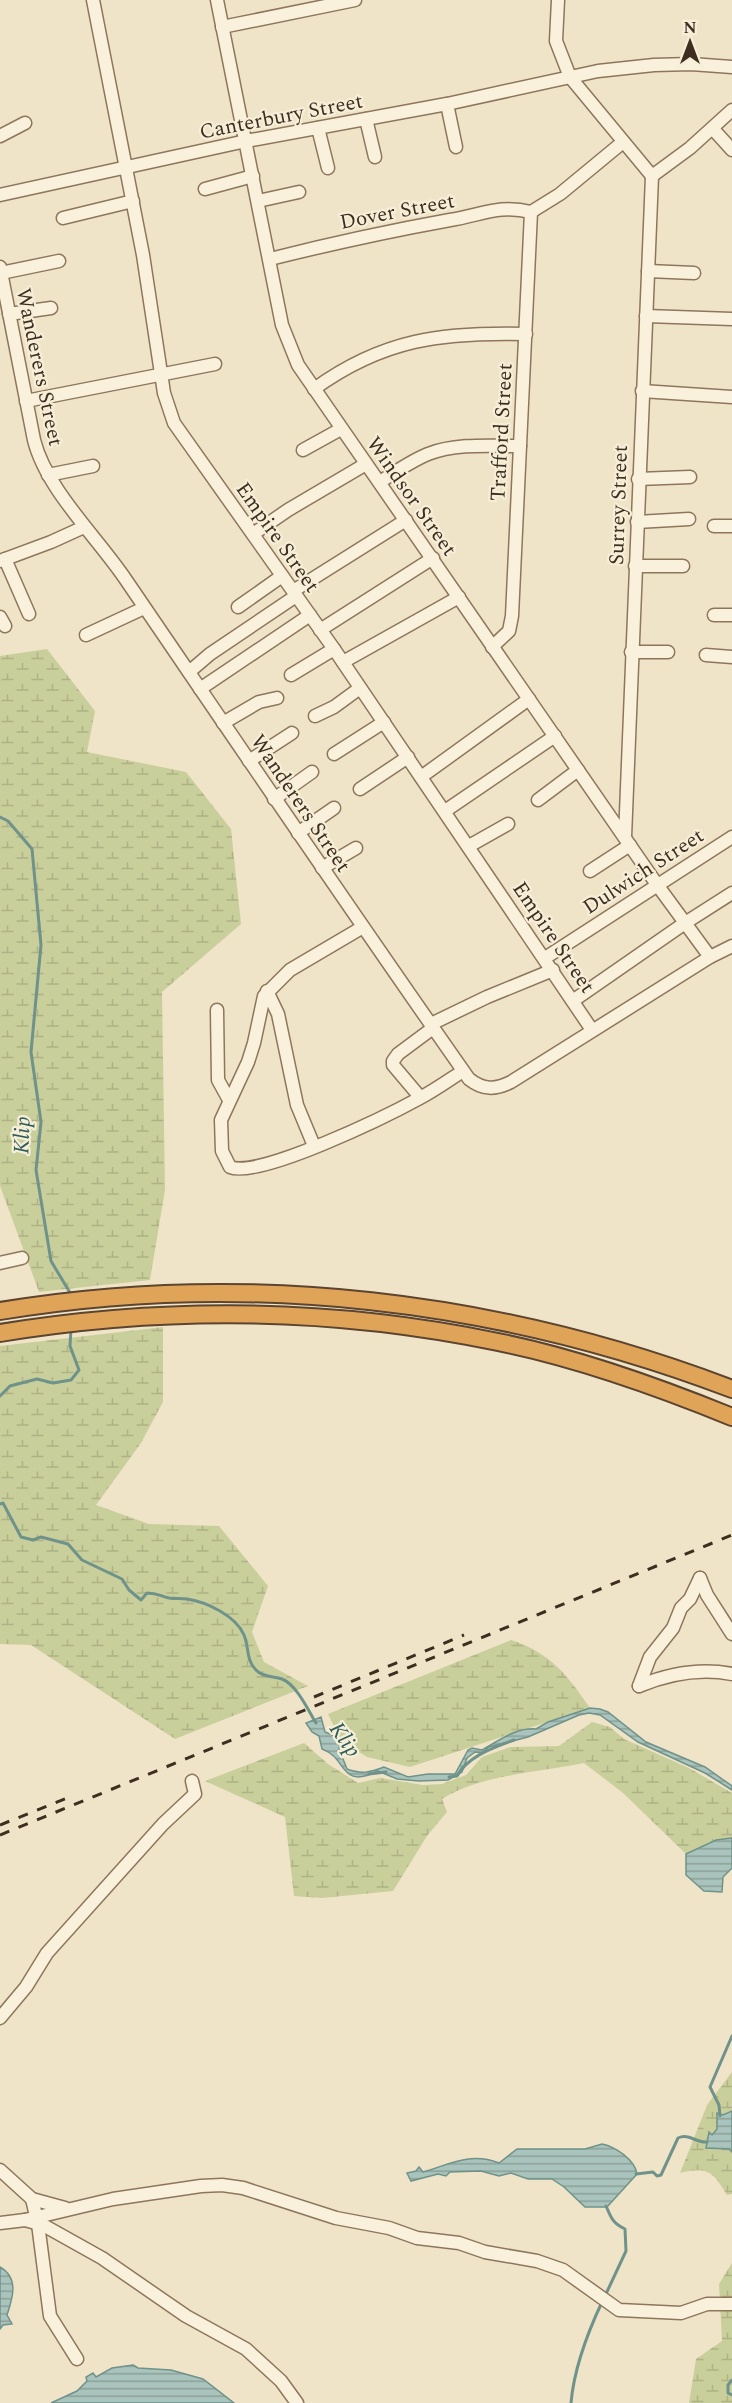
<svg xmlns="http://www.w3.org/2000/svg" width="732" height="2403" viewBox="0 0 732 2403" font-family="Spectral,serif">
<defs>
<pattern id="wetland-marsh" width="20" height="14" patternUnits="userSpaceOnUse" patternTransform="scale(1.5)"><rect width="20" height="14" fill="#c9cf9b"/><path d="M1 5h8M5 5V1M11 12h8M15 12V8" fill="none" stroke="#aeb285"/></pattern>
<pattern id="water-rules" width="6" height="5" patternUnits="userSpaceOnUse" patternTransform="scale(1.5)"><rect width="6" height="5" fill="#a9c4bc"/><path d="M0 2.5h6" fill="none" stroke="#8ba098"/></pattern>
</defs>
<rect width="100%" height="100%" fill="#f0e4c8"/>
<g fill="url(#wetland-marsh)">
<polygon points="47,649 95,711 87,752 186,772 231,829 241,924 162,992 165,1190 150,1280 39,1292 0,1186 0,656"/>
<polygon points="163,1327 163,1402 141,1443 96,1505 149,1524 219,1526 268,1586 252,1632 264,1662 308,1686 175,1739 31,1645 0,1644 0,1346"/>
<path d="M511,1640C551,1653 567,1675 590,1708L410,1767L367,1757L341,1741L328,1714Z"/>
<path d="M592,1722L610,1727L624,1739L689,1768L732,1793V1838L716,1840L686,1854L623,1793L584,1763C541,1772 479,1775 442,1799L447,1812L427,1836L393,1891L322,1898L294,1896L285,1817L205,1781L304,1743L328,1764L358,1783L380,1778L423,1785L442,1784L466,1775L482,1757L510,1747L559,1746Z"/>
<path d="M732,2072V2194L727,2195C713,2172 708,2166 680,2173L707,2105Z"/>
<polygon points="732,2263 732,2403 689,2403 696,2359 722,2341 719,2284"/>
</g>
<g fill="url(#water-rules)" stroke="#6f938a" stroke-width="1.5">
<path d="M590,1708L600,1709L608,1712L646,1742L705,1767L732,1786V1790L705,1773L638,1742L600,1715L589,1713L579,1715L528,1737L489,1747L482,1753L475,1752L467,1758L462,1772L448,1780L419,1781L397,1779L378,1771C339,1790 348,1758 322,1749L319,1736L312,1732L306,1723L321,1717L325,1732L335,1736L340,1742L339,1749L347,1769C361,1774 369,1773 384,1767L408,1777L428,1774H455L468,1750L472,1748L482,1750C498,1741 517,1727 536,1729L548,1722Z"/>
<polygon points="732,1838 732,1868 723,1877 722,1892 704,1891 686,1875 686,1854 716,1840"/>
<polygon points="732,2111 732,2152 729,2149 706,2148 709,2132 712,2135 717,2129 717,2113 723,2115"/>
<path d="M602,2144C616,2147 635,2160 637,2174L607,2207H585L564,2187L552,2179H528L511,2173L499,2176L481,2171L450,2172L446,2176L438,2174L411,2181L407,2173L416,2171L419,2167L423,2172C451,2164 470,2152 499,2163L517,2149H585Z"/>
<path d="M0,2267C19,2278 13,2297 7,2315L12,2324L3,2325L0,2329Z"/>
<polygon points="133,2365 138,2368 171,2370 203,2379 234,2403 51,2403 77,2391 87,2381 86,2377 93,2373 96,2377 112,2368"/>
</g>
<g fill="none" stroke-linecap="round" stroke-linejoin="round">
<g stroke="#6f938a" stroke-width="3">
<polyline points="0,817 8,821 32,849 41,945 31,1052 41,1122 36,1170 51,1261 72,1296"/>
<polyline points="0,1396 10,1386 37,1379 53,1383 71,1380 79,1370 70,1346 71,1329"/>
<path d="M0,1504L3,1503L21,1537L33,1540L41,1537L68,1544L82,1560L122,1579L129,1590L141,1600L147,1593C158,1593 160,1596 169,1598C175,1599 181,1598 187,1599C207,1602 236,1616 244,1635C249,1647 246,1660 256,1670C262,1677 273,1676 282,1679C297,1685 308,1710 316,1723"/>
<polyline points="369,1774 386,1772"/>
<path d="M449,1777L457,1776C468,1756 493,1748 514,1740"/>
<polyline points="720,2116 719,2105 710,2087 732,2036"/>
<path d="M636,2174L653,2172L657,2176L661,2175L678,2138C689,2133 696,2143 707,2142"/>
<path d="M605,2296L626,2251L625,2229C612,2223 611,2217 606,2206"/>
<polyline points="732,2380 728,2385 728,2393 732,2395"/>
<path d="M571,2403C574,2368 587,2334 602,2302"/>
</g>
<defs>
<g id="minor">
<polyline points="93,0 143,255 164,393 174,423 334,649 592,1030"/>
<polyline points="217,0 282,325 298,365 658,886 710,957"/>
<polyline points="558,0 556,41 570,77 652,176"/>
<polyline points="222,27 355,0"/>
<polyline points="447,104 456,147"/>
<polyline points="366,119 375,157"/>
<polyline points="318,128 328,168"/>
<polyline points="713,129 732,150"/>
<polyline points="0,136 25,123"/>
<polyline points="652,176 690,148 732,110"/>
<polyline points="205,189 253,176"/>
<polyline points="0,195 246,141 447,104 598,71 654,65 691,64 732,67"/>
<polyline points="258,201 299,192"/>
<polyline points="531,212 560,194 623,142"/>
<polyline points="63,218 133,201"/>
<path d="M270,259C330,244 389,231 450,220C482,215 499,204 531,212"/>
<path d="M0,267L34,440C46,489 98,538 126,580C240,747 353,914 469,1079C483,1090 495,1090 511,1082L710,957L732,946"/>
<polyline points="648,271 694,273"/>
<polyline points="1,273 59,261"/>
<polyline points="9,314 51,308"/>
<polyline points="646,316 732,319"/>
<path d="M314,389C383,339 442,332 526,334"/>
<polyline points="642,391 732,397"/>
<polyline points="26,401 215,364"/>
<polyline points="303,450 341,429"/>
<polyline points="48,475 93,466"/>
<polyline points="638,479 690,477"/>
<path d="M380,482C395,472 411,461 428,454C457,443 489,446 520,446"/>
<polyline points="637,522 689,519"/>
<polyline points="714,526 732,526"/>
<polyline points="253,534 288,510 366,464"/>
<polyline points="5,559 29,614"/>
<polyline points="0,561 51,542 84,527"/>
<polyline points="635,566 683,566"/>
<polyline points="293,591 406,520"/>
<polyline points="238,607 282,576"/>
<polyline points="714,615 732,615"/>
<polyline points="0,617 5,626"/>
<polyline points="320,630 433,558"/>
<polyline points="86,635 144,608"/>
<polyline points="492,647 509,631 512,616 531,212"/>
<polyline points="631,652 668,652"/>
<polyline points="706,655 732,657"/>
<polyline points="343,662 459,597"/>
<polyline points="189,672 210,654 296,596"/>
<polyline points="291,675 334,649"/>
<polyline points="200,689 310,615"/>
<polyline points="315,716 334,707 360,688"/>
<polyline points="223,723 259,702 277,698"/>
<polyline points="334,754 384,722"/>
<polyline points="249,761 292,733"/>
<polyline points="421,777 529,699"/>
<polyline points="360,789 408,757"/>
<polyline points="274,799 312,772"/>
<polyline points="538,800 578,770"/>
<polyline points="445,811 555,736"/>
<polyline points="298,833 334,808"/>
<polyline points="625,837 652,176"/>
<polyline points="469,846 508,824"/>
<polyline points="322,868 356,848"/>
<polyline points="590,871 630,845"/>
<path d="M363,927L290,970L264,996L254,1043L248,1062L221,1120L222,1151L230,1167C259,1179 389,1115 420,1098C435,1090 449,1080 463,1071"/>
<polyline points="545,958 732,837"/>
<polyline points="267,991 278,1014 297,1105 314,1146"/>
<polyline points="574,1000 685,923 732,893"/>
<polyline points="217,1010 218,1080 229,1100"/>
<polyline points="431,1024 487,997 553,970"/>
<polyline points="420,1097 393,1065 393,1061 398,1054 433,1028"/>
<polyline points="0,1263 22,1258"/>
<polyline points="700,1578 707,1595 732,1634"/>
<polyline points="639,1686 650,1657 673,1628 681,1608 690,1599 700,1578"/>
<path d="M639,1686C668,1674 701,1668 732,1674"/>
<polyline points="0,2018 26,1987 47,1953 163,1824 195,1794 192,1781"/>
<polyline points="0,2170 32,2199 65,2208"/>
<polyline points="32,2199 38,2224 50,2316 77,2359"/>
<polyline points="25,2220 113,2199 201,2186 222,2185 243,2188 336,2218 389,2228 417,2238 459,2243 485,2252 537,2261 563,2270 619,2310 681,2313 707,2304 732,2304"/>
<polyline points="0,2223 25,2220 43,2225 102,2258 186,2316 246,2349 281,2381 297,2403"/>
</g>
<g id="highway">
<path d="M0,1311C247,1270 499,1300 732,1389"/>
<path d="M0,1333C165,1306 334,1308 498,1342C578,1358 656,1386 732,1417"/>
</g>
</defs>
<use href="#minor" stroke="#8d765c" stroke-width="15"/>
<use href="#highway" stroke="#5b4430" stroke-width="20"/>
<use href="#minor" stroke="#faf1dc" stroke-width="12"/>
<use href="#highway" stroke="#e0a458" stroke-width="16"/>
<g stroke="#3d2e20" stroke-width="3" stroke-dasharray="10 10" stroke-linecap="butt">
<polyline points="314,1697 464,1635"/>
<polyline points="0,1825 67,1798"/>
<polyline points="0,1835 732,1535"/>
</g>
</g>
<g text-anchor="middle" stroke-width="4.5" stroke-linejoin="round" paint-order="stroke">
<g font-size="21" fill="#3d2e20" stroke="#f7eed8">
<text transform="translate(281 116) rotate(-11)" y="7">Canterbury Street</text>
<text transform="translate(397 211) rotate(-11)" y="7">Dover Street</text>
<text transform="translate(40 367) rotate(78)" y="7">Wanderers Street</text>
<text transform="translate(501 432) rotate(-87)" y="7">Trafford Street</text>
<text transform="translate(412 496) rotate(55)" y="7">Windsor Street</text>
<text transform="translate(618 505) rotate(-88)" y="7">Surrey Street</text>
<text transform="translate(278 537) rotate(55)" y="7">Empire Street</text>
<text transform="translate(301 803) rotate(56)" y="7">Wanderers Street</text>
<text transform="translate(643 871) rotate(-33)" y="7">Dulwich Street</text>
<text transform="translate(554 937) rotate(56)" y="7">Empire Street</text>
</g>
<g font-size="22" font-style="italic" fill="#2f5d5a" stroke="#f7eed8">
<text transform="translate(21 1135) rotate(-88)" y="8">Klip</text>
<text transform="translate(346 1739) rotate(55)" y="8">Klip</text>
</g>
</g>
<g transform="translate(690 42)" stroke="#f7eed8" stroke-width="4.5" paint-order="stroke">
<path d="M0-4.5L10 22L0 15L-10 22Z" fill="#3d2e20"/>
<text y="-9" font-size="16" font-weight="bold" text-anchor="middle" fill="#3d2e20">N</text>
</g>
</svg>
